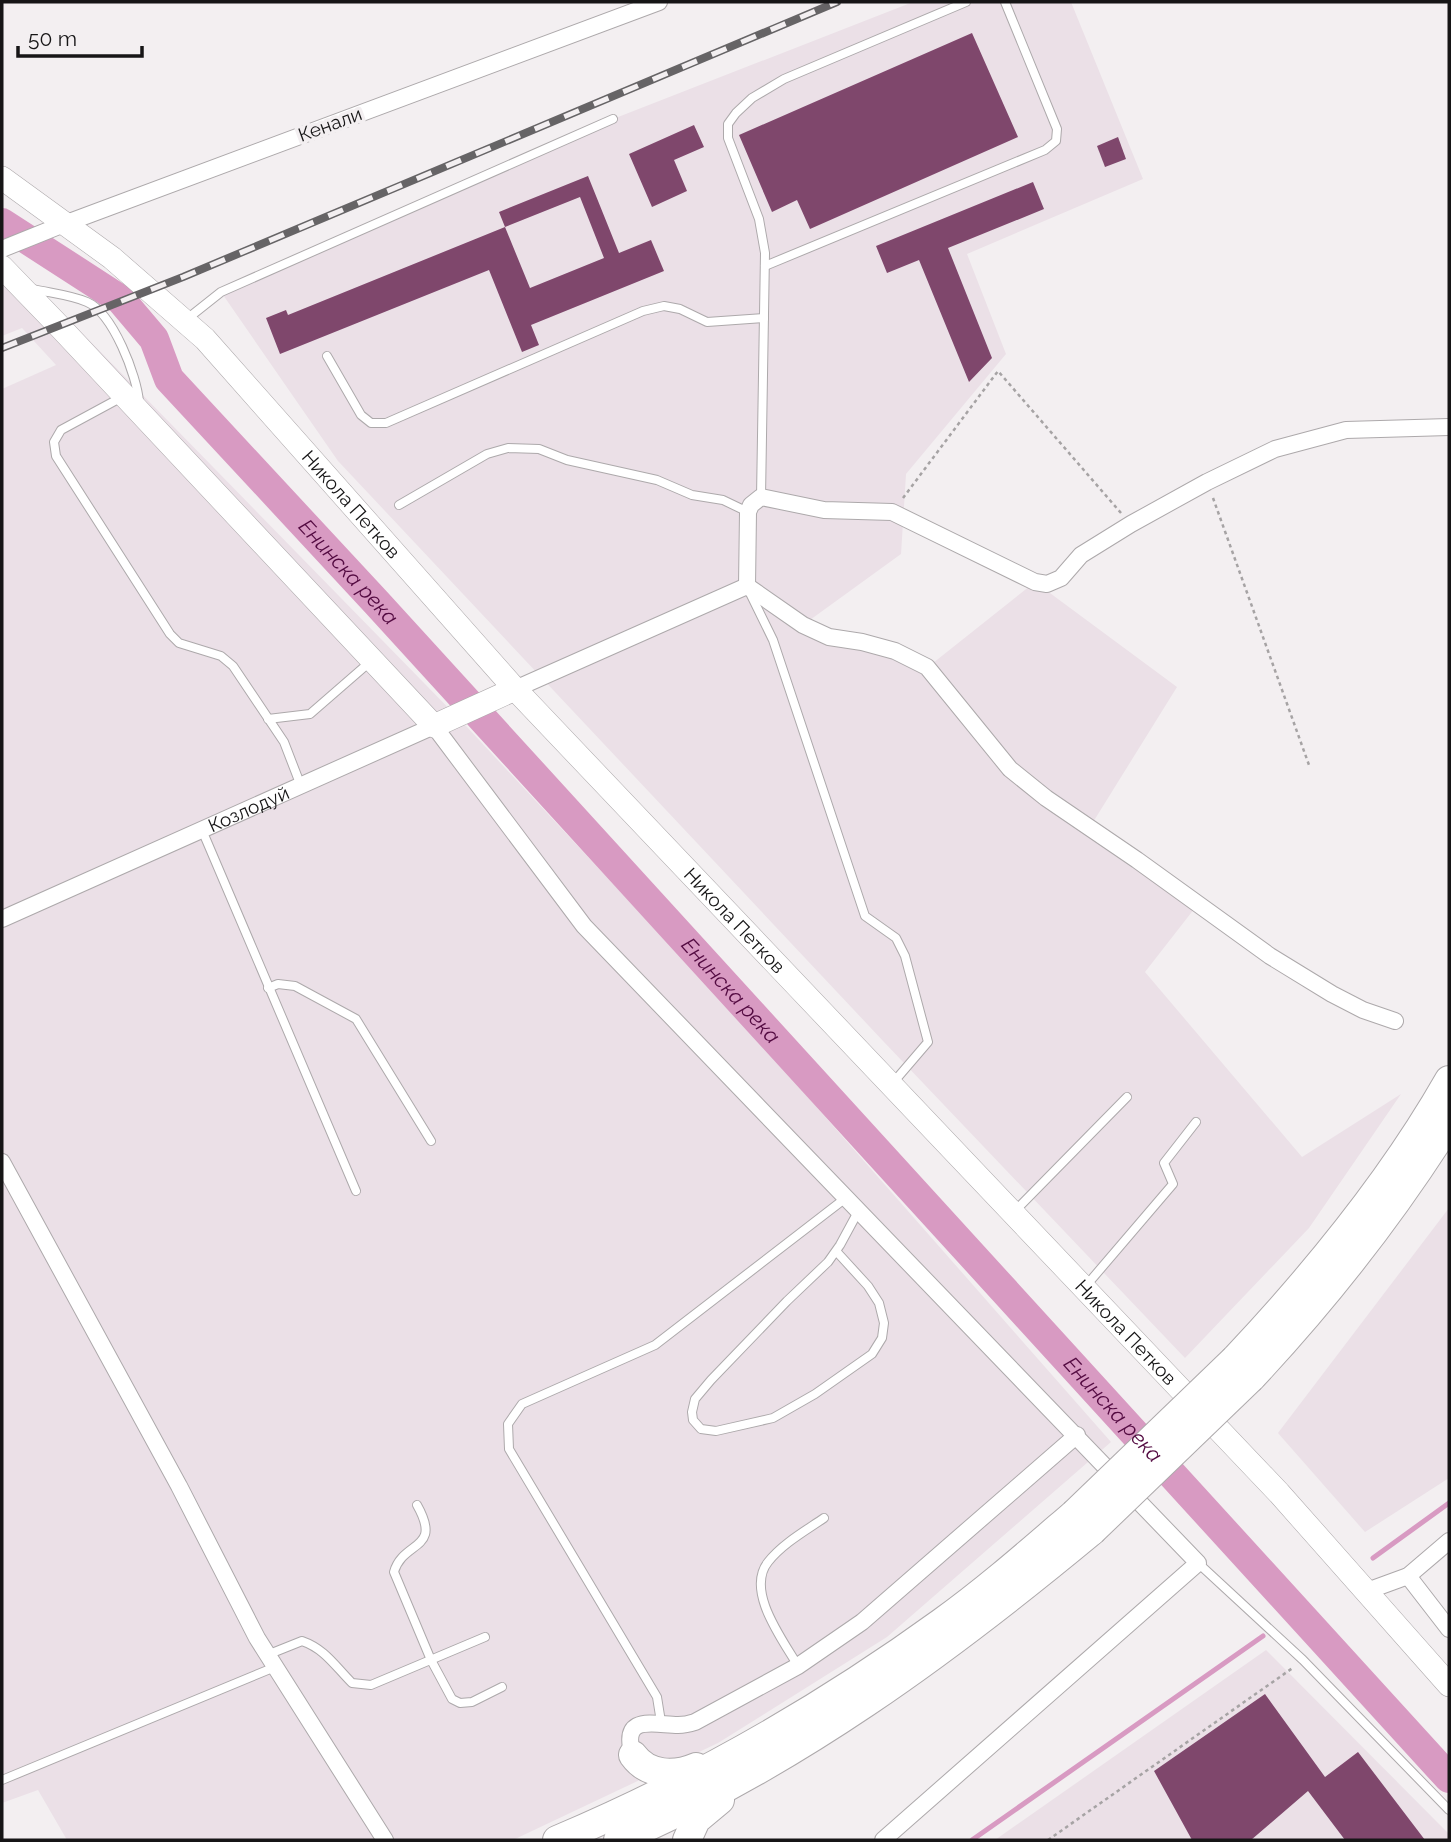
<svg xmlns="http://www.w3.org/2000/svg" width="1451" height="1842" viewBox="0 0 1451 1842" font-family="Raleway,sans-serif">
<rect width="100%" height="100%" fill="#f3eff1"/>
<g fill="#ebe0e7">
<polygon points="913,2 1071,2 1143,179 967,254 1006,354 906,474 901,554 803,625 928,667 1035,582 1177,687 1090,827 1198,904 1145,972 1302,1157 1401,1094 1309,1228 1185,1358 884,1042 338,461 221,292 613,119"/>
<polygon points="2,251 467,727 748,1029 1111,1442 887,1637 718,1743 513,1840 67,1840 38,1790 2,1803 2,389 56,365 22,328 2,336"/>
<polygon points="1449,1208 1449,1478 1365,1532 1278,1433"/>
<polygon points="1266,1650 1449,1834 1449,1840 995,1840"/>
</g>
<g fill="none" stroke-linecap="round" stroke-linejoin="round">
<g stroke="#d89ac2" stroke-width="5">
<polyline points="1373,1558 1449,1503"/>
<polyline points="972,1840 1263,1636"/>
</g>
<path stroke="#d89ac2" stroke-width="30" id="s1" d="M2,223L121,300L154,339L169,379L376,602L1449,1778"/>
</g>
<g fill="#7f476c" fill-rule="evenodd">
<polygon points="972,33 1018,137 810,229 797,200 772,212 739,135"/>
<polygon points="694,125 704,147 674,160 687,191 652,207 629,154"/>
<polygon points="1118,137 1126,159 1105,167 1097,146"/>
<path d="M588,176L619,253L651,240L664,271L531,325L539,345L522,352L489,270L280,354L266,318L286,310L288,315L505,227L499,212ZM580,197L604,258L530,288L505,227Z"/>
<polygon points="1033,182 1044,209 948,248 992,358 969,382 919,260 887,273 876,246"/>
<polygon points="1265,1694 1325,1777 1358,1752 1425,1840 1345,1840 1308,1791 1251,1840 1192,1840 1154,1771"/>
</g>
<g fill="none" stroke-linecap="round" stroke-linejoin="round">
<defs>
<g id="service">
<polyline points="765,266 1045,150 1056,141 1057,129 1005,2"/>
<path d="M33,289C50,293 71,295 87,302C113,313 137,376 139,402"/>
<polyline points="187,319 221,292 613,119"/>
<polyline points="327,356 361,415 371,423 386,423 643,311 664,306 680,309 707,322 764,318"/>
<polyline points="122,397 61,430 54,442 56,456 170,634 179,643 221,656 233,666 284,742 301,786"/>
<polyline points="761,497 765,253 759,219 728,138 728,124 736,113 752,98 784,79 966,2"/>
<polyline points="399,505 487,454 508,448 539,449 567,460 657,480 692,495 723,500 748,512"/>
<polyline points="750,593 773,640 865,916 896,938 905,956 928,1042 892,1084"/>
<polyline points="268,719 310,714 371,661"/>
<polyline points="202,830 356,1191"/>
<polyline points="268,988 278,984 295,986 356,1019 431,1141"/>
<polyline points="1014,1212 1127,1097"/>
<polyline points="836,1251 868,1286 879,1303 884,1323 882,1338 872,1354 815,1394 773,1418 716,1431 701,1429 693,1420 692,1412 695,1399 711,1380 787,1301 828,1262 840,1245 859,1210"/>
<polyline points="1085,1287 1173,1184 1164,1163 1196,1122"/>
<path d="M417,1505C443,1551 403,1540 394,1572L431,1660L452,1699L460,1703L472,1702L502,1687"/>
<polyline points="1198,1563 1303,1660 1449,1810"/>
<path d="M267,1655L302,1641C325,1649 335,1666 352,1683L371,1685L485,1637"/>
<path d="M798,1666C783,1640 745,1591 768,1562C782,1544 805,1531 824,1518"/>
<polyline points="661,1722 657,1697 509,1449 508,1424 522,1404 655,1345 847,1197"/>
<polyline points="2,1780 275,1667"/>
</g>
<g id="minor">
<polyline points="2,249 64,224 659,2"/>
<polyline points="747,586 748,512 751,505 761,497 824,510 892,512 1035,582 1047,584 1061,578 1081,555 1131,524 1207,482 1275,449 1346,430 1449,427"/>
<polyline points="515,689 747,586 803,625 829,637 862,642 895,651 927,667 1010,769 1046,798 1137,860 1270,956 1332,994 1363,1010 1395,1021"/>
<path id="s2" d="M2,919L434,726L584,926L1198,1563L883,1840"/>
<polyline points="2,1162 179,1486 257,1638 385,1840"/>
<polyline points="1408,1576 1449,1629"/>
<polyline points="1367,1591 1408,1576 1449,1541"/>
<path d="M633,1755C620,1713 655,1725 678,1725C684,1725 689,1724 695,1722L798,1666L862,1622L1077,1435"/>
</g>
<g id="secondary">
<path id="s3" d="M2,178L112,258L205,339L515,689L1279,1493L1449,1685"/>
<polyline points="2,267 59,326 434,726 515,689"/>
</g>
<g id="trunk">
<path d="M1235,1359C1315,1274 1391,1182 1449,1080"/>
<path d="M1251,1378C1325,1299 1391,1215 1449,1123"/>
<path d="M633,1755C648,1776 675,1776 696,1767"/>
<path d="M557,1840C694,1782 822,1709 942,1622C988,1589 1031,1551 1074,1514"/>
<path d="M618,1840C793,1765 946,1652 1092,1531"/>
<polyline points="687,1840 696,1820 720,1800"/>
</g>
</defs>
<use href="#service" stroke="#ada9ab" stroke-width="10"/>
<use href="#minor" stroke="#ada9ab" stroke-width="18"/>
<use href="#secondary" stroke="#ada9ab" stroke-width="24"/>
<use href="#trunk" stroke="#ada9ab" stroke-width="30"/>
<g stroke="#a6a3a4" stroke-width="2.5" stroke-dasharray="3.5 3.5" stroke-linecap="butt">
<polyline points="903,498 998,371 1121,513"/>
<polyline points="1213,498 1309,765"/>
<polyline points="1048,1840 1294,1667"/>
</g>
<use href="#service" stroke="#fff" stroke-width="8"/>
<use href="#minor" stroke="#fff" stroke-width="16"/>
<use href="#secondary" stroke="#fff" stroke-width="23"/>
<use href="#trunk" stroke="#fff" stroke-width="28"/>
<defs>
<polyline id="rail" points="2,348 183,277 837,2"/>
</defs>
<use href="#rail" stroke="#666466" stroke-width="8"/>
<use href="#rail" stroke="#f3eff1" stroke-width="5" stroke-dasharray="16" stroke-linecap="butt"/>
<defs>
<g id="trunk-bridge">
<polyline points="1074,1514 1235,1359"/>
<polyline points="1092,1531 1251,1378"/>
</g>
</defs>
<use href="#trunk-bridge" stroke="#ada9ab" stroke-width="30" stroke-linecap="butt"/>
<use href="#trunk-bridge" stroke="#fff" stroke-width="28"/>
</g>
<g text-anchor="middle" stroke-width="7" stroke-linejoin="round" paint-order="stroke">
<g font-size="19" fill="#161516" stroke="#f3eff1">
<text transform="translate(330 124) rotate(-20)" y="7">Кенали</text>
<text dy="7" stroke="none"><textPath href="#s3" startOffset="480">Никола Петков</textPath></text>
<text dy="7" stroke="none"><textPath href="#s2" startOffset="270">Козлодуй</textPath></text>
<text dy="7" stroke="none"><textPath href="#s3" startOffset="1046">Никола Петков</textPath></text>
<text dy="7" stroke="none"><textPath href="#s3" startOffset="1614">Никола Петков</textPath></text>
</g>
<g font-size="21" font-style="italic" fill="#530a41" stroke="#f3eff1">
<text dy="7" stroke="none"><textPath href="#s1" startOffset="499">Енинска река</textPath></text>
<text dy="7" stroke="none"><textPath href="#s1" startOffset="1066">Енинска река</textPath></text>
<text dy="7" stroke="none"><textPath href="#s1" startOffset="1633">Енинска река</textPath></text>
</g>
</g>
<rect width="1451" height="1842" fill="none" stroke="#161516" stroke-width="7"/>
<path d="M18 46v10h124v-10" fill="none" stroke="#161516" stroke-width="3.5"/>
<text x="28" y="46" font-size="21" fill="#161516" stroke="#f3eff1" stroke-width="5" paint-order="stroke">50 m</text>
</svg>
